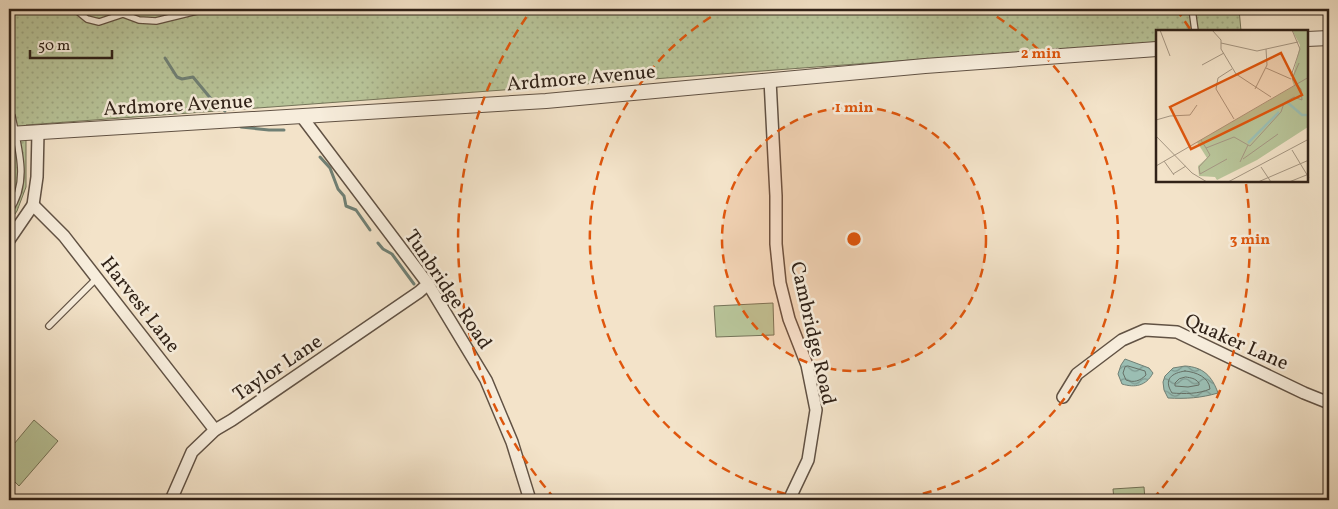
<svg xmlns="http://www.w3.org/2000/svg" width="1338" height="509" viewBox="0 0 1338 509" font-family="Vollkorn,serif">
<defs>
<pattern id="grass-dots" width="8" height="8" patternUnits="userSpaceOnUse" patternTransform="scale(1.25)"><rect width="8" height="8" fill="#b8c499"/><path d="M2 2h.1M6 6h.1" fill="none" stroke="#9ea883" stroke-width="1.8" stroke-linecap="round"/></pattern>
<pattern id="water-waves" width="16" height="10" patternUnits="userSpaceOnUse" patternTransform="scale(1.25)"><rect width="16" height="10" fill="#9bbeb3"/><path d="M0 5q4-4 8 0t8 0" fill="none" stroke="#7f9a91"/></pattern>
</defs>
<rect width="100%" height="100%" fill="#f3e3c9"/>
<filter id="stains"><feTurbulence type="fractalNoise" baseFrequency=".004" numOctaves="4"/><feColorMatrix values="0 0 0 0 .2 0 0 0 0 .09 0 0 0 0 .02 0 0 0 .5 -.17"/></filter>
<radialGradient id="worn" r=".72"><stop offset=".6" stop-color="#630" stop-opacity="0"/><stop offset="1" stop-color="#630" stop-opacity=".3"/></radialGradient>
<polygon fill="url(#grass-dots)" stroke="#747358" points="9,9 1239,9 1241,31 1157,31 1157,42 26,125 26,187 17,211 9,223"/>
<g fill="#b8c499" stroke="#747358">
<polygon points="773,303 774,335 716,337 714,306"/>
<polygon points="34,420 58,441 19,486 9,476 9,450"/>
<polygon points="1144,487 1145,500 1114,500 1113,489"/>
</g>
<g fill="url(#water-waves)" stroke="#708075">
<path d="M1125,359L1149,368L1153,373C1146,386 1135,388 1122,384L1118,374L1121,365Z"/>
<path d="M1185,366C1203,367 1212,376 1218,393C1201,398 1186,399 1168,398L1164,390L1163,382L1165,376L1173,368Z"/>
</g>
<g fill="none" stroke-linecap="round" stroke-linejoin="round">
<g stroke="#667066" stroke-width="1">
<path d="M1128,366L1145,371L1146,375C1140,381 1134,383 1126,380L1123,373L1125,367Z"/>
<path d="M1185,371C1196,372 1209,377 1210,389C1199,394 1184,394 1172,393C1163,379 1172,373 1185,371Z"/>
<path d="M1186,377C1191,378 1195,378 1199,383V385L1188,387L1175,386V383L1179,379Z"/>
</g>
<g stroke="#708075" stroke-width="3">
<polyline points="165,58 177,77 182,79 193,77 212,100 225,111"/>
<polyline points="241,127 269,130 284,130"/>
<polyline points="320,157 330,168 338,189 344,196 346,206 356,210 370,230"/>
<polyline points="378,243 383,249 392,254 414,284"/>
</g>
<defs>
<g id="service">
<polyline points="75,9 87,19 99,22 123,14 139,20 156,21 205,9"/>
<polyline points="1192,9 1195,31"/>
<path d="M9,113L12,116C18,148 30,182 9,211"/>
<polyline points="49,326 97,278"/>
</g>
<g id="minor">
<polyline points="770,80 776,196 776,244 780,283 789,319 807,365 816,410 808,460 789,500"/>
<polyline points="302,117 428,284 486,380 512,442 530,500"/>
<polyline points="33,205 64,236 215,430"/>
<polyline points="9,240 33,205 37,177 38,132"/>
<polyline points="1063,397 1077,374 1122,340 1145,330 1177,332 1304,393 1329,403"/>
<polyline points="171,500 192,452 215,430 232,420 419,292 428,284"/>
</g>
<g id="tertiary">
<polyline points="1307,39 1329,38"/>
<polyline points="9,134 546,101 925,66 1157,49"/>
</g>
</defs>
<use href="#service" stroke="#615244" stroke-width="8"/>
<use href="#minor" stroke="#615244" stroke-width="14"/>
<use href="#tertiary" stroke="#615244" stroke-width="16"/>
<use href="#service" stroke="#f7eddc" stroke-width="5.5"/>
<use href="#minor" stroke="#f7eddc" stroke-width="11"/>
<use href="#tertiary" stroke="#f7eddc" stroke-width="14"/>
</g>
<circle cx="854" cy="239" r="132" fill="#df560d" fill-opacity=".12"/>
<g fill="none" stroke="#df560d" stroke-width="2.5" stroke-dasharray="9 6">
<circle cx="854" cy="239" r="132"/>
<path d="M815 500A264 264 0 0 1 724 9M984 9A264 264 0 0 1 893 500"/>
<path d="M555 499A396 396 0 0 1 532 9M1176 9A396 396 0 0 1 1190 29M1246 184A396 396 0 0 1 1153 499"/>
</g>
<g text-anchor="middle" stroke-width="5" stroke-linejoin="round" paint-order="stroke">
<g font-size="20" fill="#302218" stroke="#f7eddc">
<text transform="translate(581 77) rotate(-5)" y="7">Ardmore Avenue</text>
<text transform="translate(178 104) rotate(-3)" y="7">Ardmore Avenue</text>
<text transform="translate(449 289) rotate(56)" y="7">Tunbridge Road</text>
<text transform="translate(141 304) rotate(52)" y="7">Harvest Lane</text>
<text transform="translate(814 333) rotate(77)" y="7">Cambridge Road</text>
<text transform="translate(1237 341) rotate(24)" y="7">Quaker Lane</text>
<text transform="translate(277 367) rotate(-34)" y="7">Taylor Lane</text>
</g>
</g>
<g transform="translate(1156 30)">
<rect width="152" height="152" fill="#f3e3c9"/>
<path d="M136,0H152V97L101,130L61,150L59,147L43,146L42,136L51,128L41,112L138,56L136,50L144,15Z" fill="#b8c499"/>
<path fill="none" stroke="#9bbeb3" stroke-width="2.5" d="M131,72L146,85H153M92,113L123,82"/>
<path fill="none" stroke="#a59682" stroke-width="1" d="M4,0L14,26M56,0L65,10V19L80,44L115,67M65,13L101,21L142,12M46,35L68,23M110,38L135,49M76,39L62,48L60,59L78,89M135,46L144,19L136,0M99,59L111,35L110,19M0,90L14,86L34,85L41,75M0,106L36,143L51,152M45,110L50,118L78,107L92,115M50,118L54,125L43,137L44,144L71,129M136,120L153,148M87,129L122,104M8,131L18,145M84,132L92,115L94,116L125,82L128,73L138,67L146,70L145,59L136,49L143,33M0,136L153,47M105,137L115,152M17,144L30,136M72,152L153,109M102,152L153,130M133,152L153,144"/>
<path fill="#df560d" fill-opacity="0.15" stroke="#df560d" stroke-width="2.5" d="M125,23L146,65L35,119L14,77Z"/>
<rect width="152" height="152" fill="none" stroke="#302218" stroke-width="2.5"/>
</g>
<circle cx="854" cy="239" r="8" fill="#df560d" stroke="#f7eddc" stroke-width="2.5"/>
<g font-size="15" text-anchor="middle" font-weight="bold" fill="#df560d" stroke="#f7eddc" stroke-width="5" stroke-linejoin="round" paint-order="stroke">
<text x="1041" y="58">2 min</text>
<text x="854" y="112">1 min</text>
<text x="1250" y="244">3 min</text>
</g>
<rect width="1338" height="509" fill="none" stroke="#f3e3c9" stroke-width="30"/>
<rect x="10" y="10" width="1318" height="489" fill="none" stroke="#302218" stroke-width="2.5"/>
<rect x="15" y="15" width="1308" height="479" fill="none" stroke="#302218"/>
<path d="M30 50v8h82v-8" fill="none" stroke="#302218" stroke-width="2.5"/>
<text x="38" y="50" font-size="15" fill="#302218" stroke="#f7eddc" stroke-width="4" paint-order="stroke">50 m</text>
<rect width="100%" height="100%" filter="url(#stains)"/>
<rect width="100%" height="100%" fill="url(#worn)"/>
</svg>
